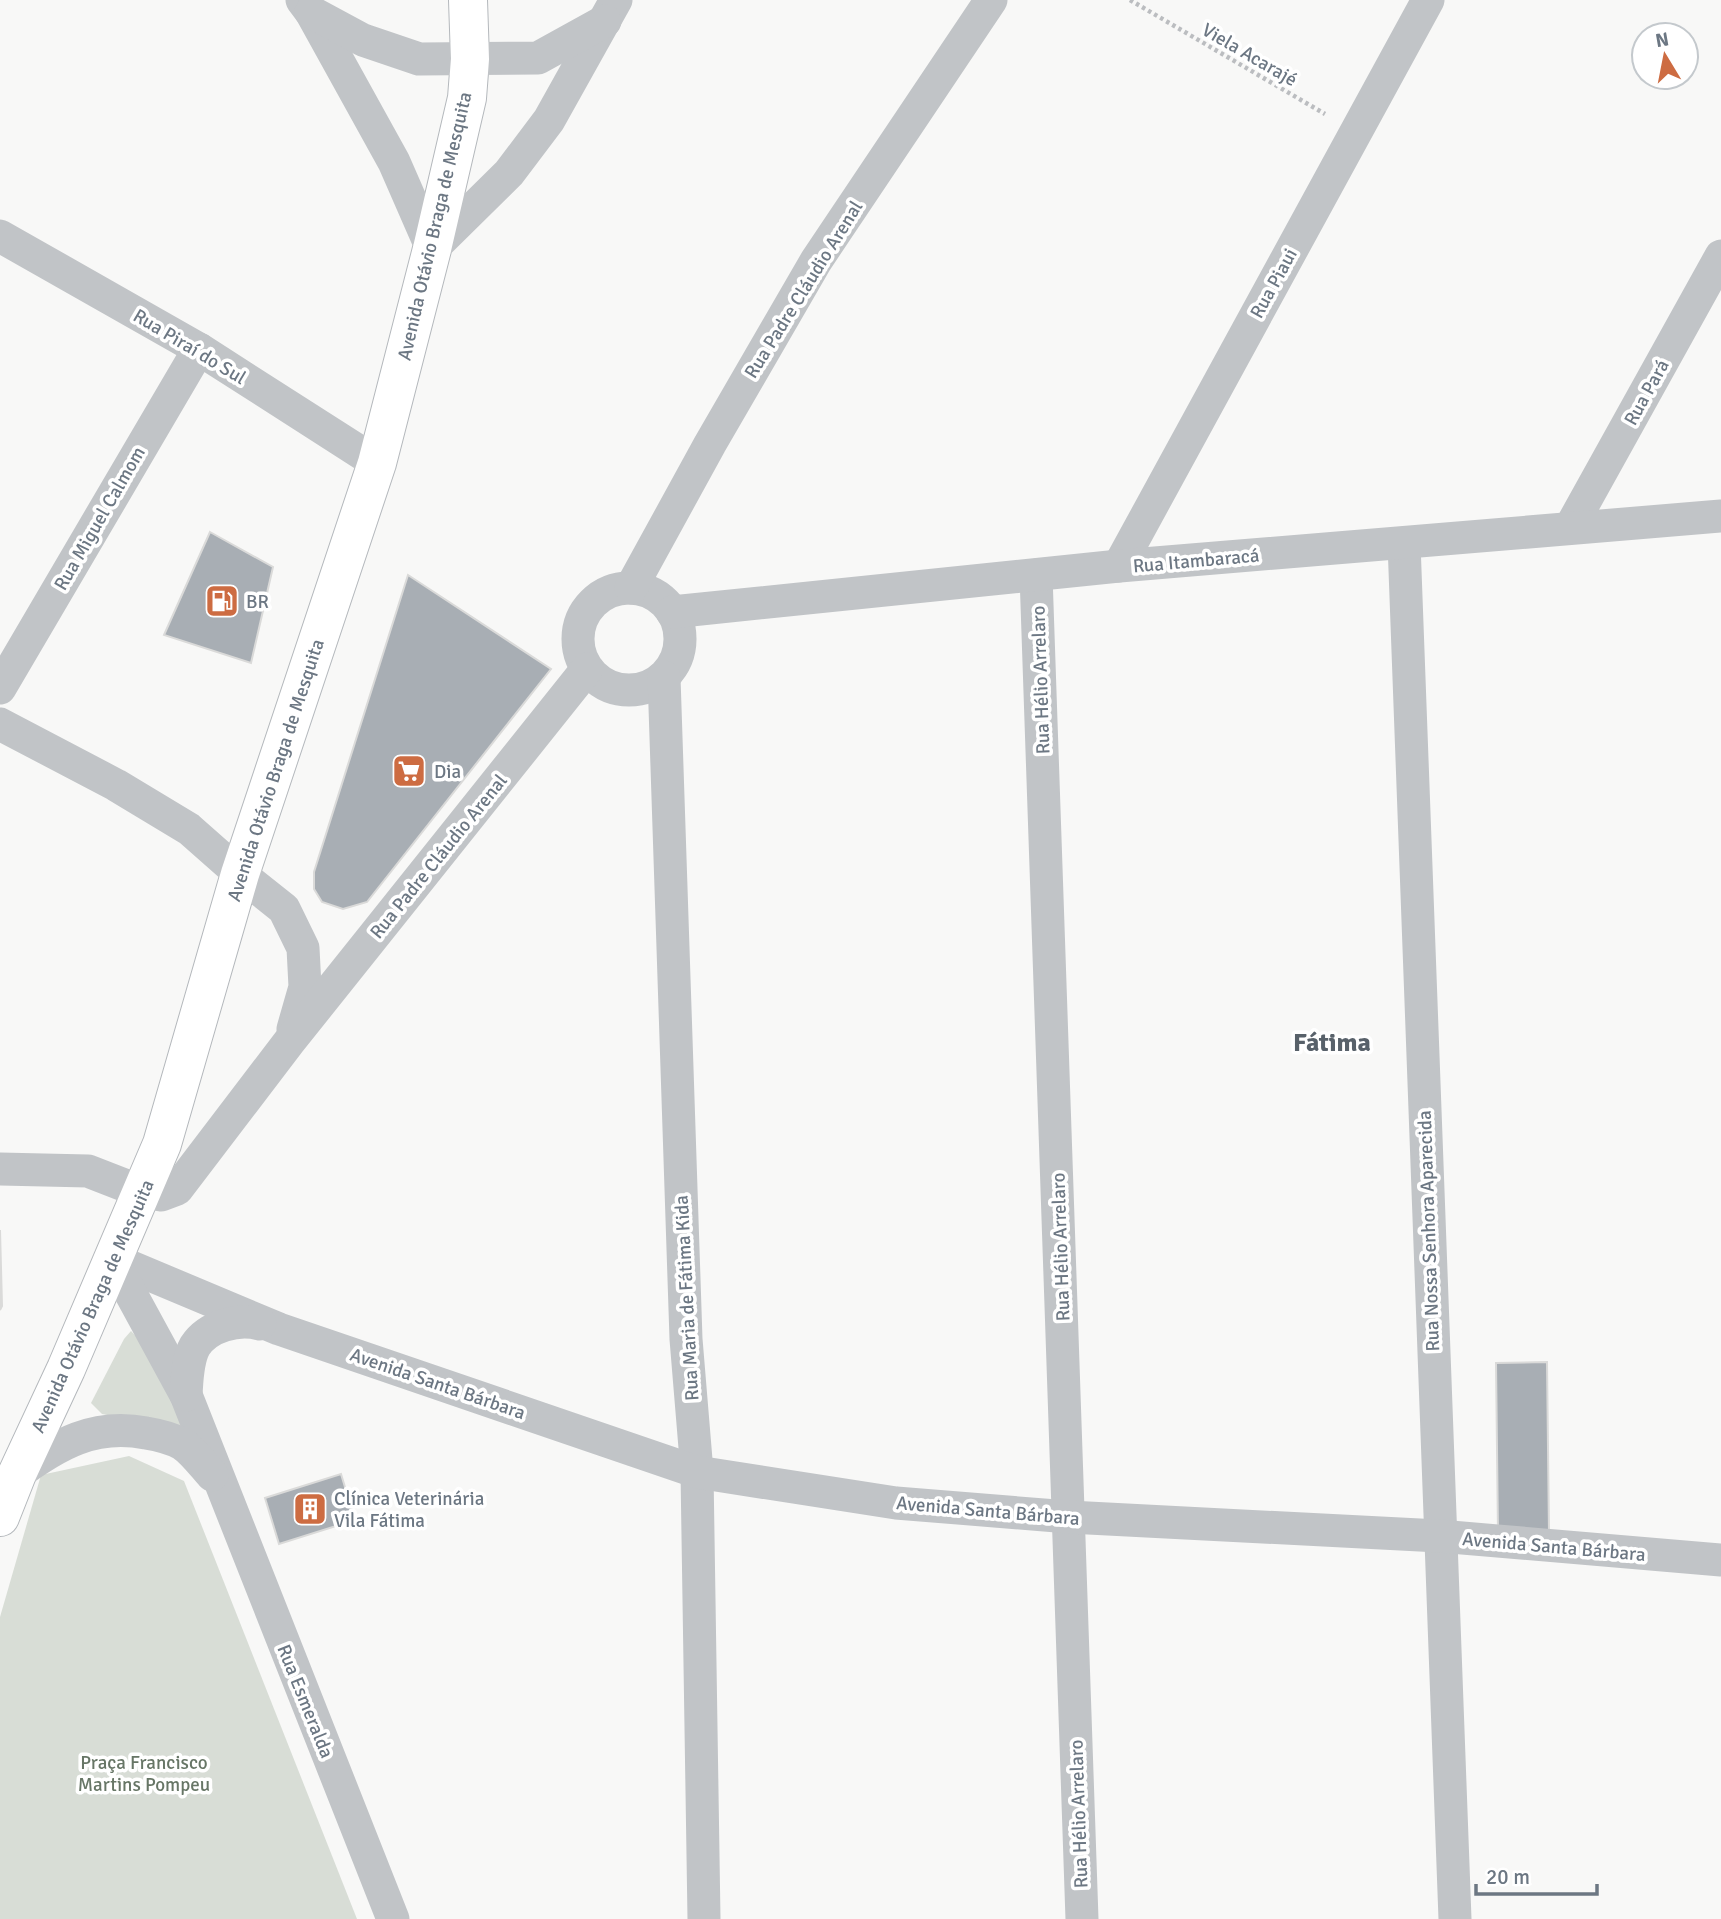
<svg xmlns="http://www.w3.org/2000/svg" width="1721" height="1919" viewBox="0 0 1721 1919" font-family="Signika,sans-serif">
<rect width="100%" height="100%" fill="#f8f8f7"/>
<g fill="#d8ddd6">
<polygon points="131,1331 146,1347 187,1431 102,1414 91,1403 124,1339"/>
<polygon points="129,1456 184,1481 357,1919 0,1919 0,1617 41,1475"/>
</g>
<g fill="#a8aeb4" stroke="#dadad9" stroke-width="2">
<polygon points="210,532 273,567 251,663 164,635"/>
<polygon points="408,575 551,669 367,902 343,909 322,902 314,889 314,872"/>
<polygon points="0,1230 2,1306 0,1310"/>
<polygon points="1547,1362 1549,1533 1498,1534 1496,1363"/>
<polygon points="341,1474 355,1520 279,1544 265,1498"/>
</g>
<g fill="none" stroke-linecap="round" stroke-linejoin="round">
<defs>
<polyline id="secondary" points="0,1517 17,1474 66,1369 162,1144 240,874 377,463 432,249 467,98 470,59 468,0"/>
</defs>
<use href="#secondary" stroke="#b4b8bc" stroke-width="40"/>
<polyline stroke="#bbbdc0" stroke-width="4.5" stroke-dasharray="3.5 3.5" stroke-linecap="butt" points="1130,0 1325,114"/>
<g stroke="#c1c4c7" stroke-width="33">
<polyline points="302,0 311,12 394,162 432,249 509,173 549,120 616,0"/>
<polyline points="311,12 363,40 419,59 538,58 605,21"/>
<polyline points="0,236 199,349 377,463"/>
<polyline points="1570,528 1721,256"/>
<polyline points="1404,543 1455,1919"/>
<polyline points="1119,566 1428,0"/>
<polyline points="1036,575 1082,1919"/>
<circle cx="629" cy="639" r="51"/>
<polyline points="631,588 710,444 816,261 991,0"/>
<polyline points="672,612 1119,566 1721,516"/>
<polyline points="664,677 686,1339 697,1472 704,1919"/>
<polyline points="0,688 199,349"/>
<polyline points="0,724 116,785 189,829 240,874 284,909 303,948 305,987 293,1029"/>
<polyline points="0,1169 88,1171 142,1192 161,1195 177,1189 289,1042 587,669"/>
<polyline points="112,1259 279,1329 697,1472 896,1503 1069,1517 1439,1536 1721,1560"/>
<polyline points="112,1259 186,1395 393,1919"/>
<path d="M186,1395C187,1380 187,1360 195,1346C208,1326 238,1318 260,1324"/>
<path d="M17,1474C58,1444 94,1423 146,1433C158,1435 171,1438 182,1444C193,1451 203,1465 212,1475"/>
</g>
<use href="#secondary" stroke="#fff" stroke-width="38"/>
</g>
<defs>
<symbol id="fuel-square" viewBox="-11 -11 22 22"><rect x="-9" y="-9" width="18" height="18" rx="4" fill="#cd6c42" stroke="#fff"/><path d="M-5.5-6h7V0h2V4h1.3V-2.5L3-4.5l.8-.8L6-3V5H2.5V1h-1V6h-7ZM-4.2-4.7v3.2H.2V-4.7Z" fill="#fff"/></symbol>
<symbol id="supermarket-square" viewBox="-11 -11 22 22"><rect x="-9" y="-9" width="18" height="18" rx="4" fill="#cd6c42" stroke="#fff"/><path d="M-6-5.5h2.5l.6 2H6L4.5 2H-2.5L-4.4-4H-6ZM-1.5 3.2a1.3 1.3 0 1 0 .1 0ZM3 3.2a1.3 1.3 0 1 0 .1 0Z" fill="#fff"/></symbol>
<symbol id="building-square" viewBox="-11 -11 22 22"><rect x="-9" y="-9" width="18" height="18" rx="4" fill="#cd6c42" stroke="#fff"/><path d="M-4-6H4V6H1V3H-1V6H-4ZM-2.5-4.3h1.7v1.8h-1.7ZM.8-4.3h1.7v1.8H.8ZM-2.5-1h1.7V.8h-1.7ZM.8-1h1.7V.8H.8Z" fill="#fff"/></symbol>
</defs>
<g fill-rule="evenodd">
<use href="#fuel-square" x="203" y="582" width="38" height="38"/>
<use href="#supermarket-square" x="390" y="752" width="38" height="38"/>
<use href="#building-square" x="291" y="1490" width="38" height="38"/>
</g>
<g text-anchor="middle" stroke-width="7" stroke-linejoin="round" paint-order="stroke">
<g font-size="19" fill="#6c7783" stroke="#fff">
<text transform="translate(1250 54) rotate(30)" y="7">Viela Acarajé</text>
<text transform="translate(434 226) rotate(-77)" y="7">Avenida Otávio Braga de Mesquita</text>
<text transform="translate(1273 283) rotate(-61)" y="7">Rua Piaui</text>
<text transform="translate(803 289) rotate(-58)" y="7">Rua Padre Cláudio Arenal</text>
<text transform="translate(190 346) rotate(31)" y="7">Rua Piraí do Sul</text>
<text transform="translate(1646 392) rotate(-61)" y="7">Rua Pará</text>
<text transform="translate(99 518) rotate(-60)" y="7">Rua Miguel Calmom</text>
<text transform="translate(1196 560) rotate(-5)" y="7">Rua Itambaracá</text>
<text transform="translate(1040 680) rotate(-92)" y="7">Rua Hélio Arrelaro</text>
<text transform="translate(275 770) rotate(-72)" y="7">Avenida Otávio Braga de Mesquita</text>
<text transform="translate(438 856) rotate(-51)" y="7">Rua Padre Cláudio Arenal</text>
<text transform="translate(1428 1231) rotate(-92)" y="7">Rua Nossa Senhora Aparecida</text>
<text transform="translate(1060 1247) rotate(-92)" y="7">Rua Hélio Arrelaro</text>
<text transform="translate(686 1298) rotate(-93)" y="7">Rua Maria de Fátima Kida</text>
<text transform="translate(92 1306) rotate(-66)" y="7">Avenida Otávio Braga de Mesquita</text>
<text transform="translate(438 1383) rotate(19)" y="7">Avenida Santa Bárbara</text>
<text transform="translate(988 1510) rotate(5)" y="7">Avenida Santa Bárbara</text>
<text transform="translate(1554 1546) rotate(5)" y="7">Avenida Santa Bárbara</text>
<text transform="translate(306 1701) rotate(68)" y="7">Rua Esmeralda</text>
<text transform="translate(1078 1814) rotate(-92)" y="7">Rua Hélio Arrelaro</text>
</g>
<g font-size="19" fill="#6c7783" stroke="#fff" text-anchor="start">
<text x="246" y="608">BR</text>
<text x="434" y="778">Dia</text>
<text x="334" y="1505">Clínica Veterinária<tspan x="334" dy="22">Vila Fátima</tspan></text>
</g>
<g font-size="19" fill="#677666" stroke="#fff">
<text x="144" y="1769">Praça Francisco<tspan x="144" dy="22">Martins Pompeu</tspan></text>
</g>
<g font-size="26" font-weight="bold" fill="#58616a" stroke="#fff">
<text x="1332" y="1051">Fátima</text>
</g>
</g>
<g transform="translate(1665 56) rotate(350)"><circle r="33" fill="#ffffff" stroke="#c4c9cd" stroke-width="2"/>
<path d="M0-5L12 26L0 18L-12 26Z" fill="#cd6c42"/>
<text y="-10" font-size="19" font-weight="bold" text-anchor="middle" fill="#6c7783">N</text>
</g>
<path d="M1476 1884v10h121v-10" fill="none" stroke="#6c7783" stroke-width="3.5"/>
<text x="1486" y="1884" font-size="21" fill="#6c7783" stroke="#ffffff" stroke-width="5" paint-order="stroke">20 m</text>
</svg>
